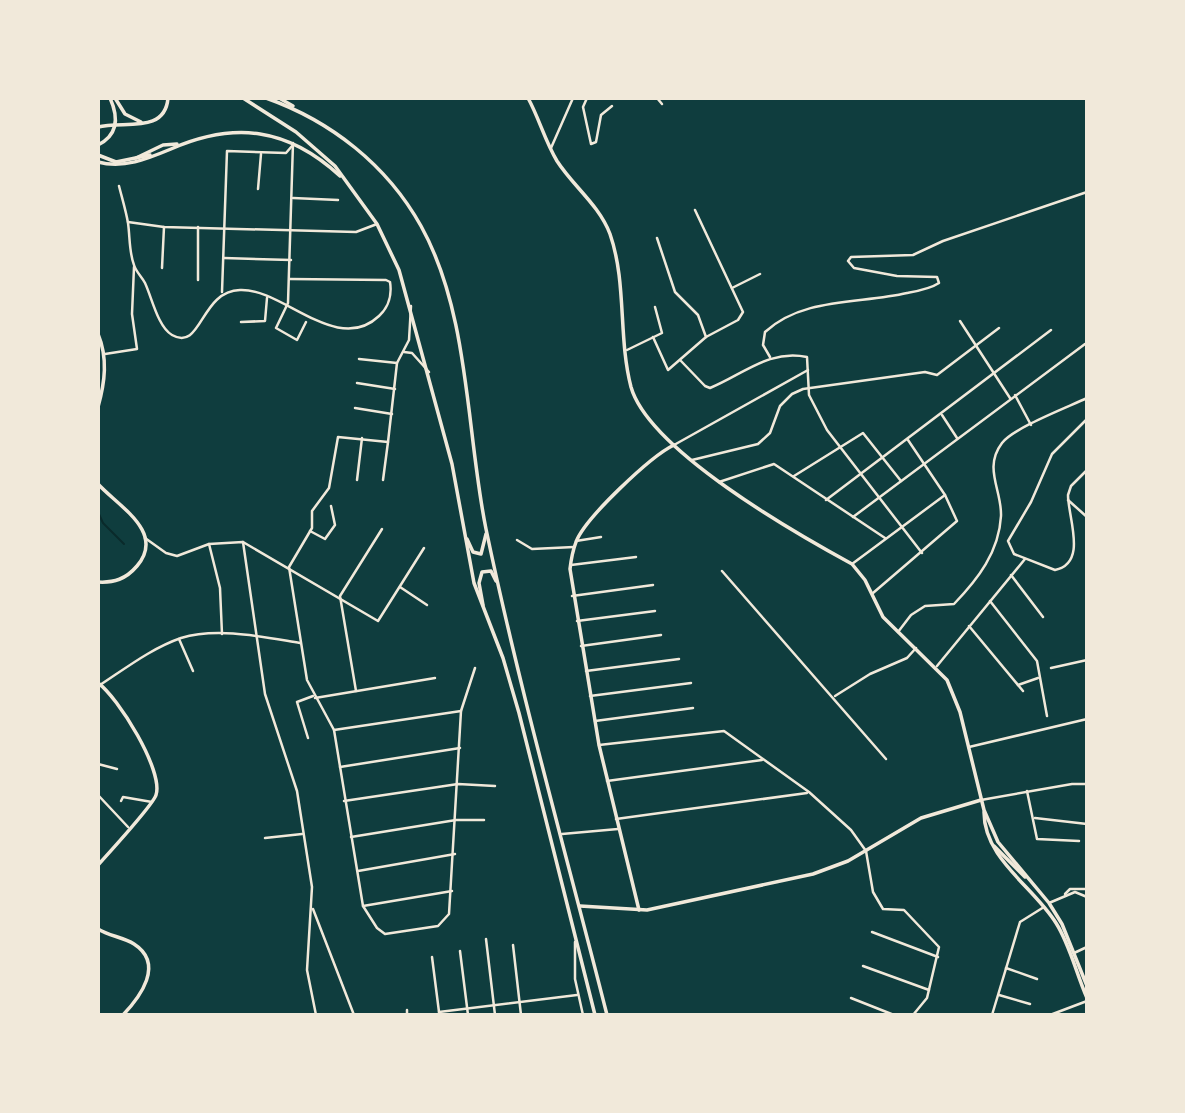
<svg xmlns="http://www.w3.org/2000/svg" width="1185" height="1113" viewBox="0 0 1185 1113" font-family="'Open Sans',sans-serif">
<rect width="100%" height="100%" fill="#0f3d3e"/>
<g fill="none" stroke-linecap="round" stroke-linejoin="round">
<polyline stroke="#0a2a2b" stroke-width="2" points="98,512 103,523 124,544"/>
<g stroke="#f1e9da" stroke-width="2.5">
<polyline points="587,98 583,107 591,144 596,142 601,115 612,106"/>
<polyline points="657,98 662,104"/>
<polyline points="293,143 288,303 276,328 297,340 306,322"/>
<polyline points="551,148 573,98"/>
<path d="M119,186C122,198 126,211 128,223C130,237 129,252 134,265C136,272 142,277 145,283C152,298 158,327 172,335C202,352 200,291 240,290C283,288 337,356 379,316C389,307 392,294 390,282L386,280L290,279"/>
<polyline points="258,189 261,154"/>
<polyline points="293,198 338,200"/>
<polyline points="128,222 164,227 356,232 377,224"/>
<polyline points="657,238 675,292 698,315 706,337"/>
<polyline points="224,258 291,260"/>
<polyline points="162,268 164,227"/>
<polyline points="198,280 198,227"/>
<polyline points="732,288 760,274"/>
<polyline points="222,292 227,151 286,153 292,146"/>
<polyline points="411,306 409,340 397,363 388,442 338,437 329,488 312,511 312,528 289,567 307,680 334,730 363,906 377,928 385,934 438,926 449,914 461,711 475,668"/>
<polyline points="960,321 1010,398"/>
<polyline points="241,322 265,321 267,298"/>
<polyline points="653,337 668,370 706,337 738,320 743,312 695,210"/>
<polyline points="627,350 662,333 655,307"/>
<polyline points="404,352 412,353 429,372"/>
<polyline points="105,354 137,349 132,314 134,267"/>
<path d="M770,357L763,345L765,332C803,297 860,304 907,293C918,291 930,289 939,283L937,277L897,276L854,268L848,261L851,257L913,255L943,241L1087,192"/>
<polyline points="359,359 397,363"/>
<path d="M681,361L705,386L710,388C744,374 769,349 807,357L809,395L827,430L922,553"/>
<polyline points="357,383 395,389"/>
<polyline points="1015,395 1031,425"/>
<polyline points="355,408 392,414"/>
<polyline points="942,415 957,438"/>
<path d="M1087,419L1052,454L1031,502L1008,541L1014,554L1055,570C1088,563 1068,518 1068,495L1071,486L1087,470"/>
<polyline points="674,445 808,370"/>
<polyline points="692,460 758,444 770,433 780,406 792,394 803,389 925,372 937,375 999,328"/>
<polyline points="794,476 863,433 901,481"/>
<polyline points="357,480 362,438"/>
<polyline points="383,480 388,442"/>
<polyline points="719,482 774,464 885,538"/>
<polyline points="826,500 1051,330"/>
<polyline points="1068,500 1087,517"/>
<polyline points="853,517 1085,344"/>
<polyline points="310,531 325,539 335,525 331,506"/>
<polyline points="145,538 166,553 177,556 209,544 243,542 378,621 424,548"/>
<polyline points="517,540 532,549 574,547"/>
<polyline points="576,541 601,537"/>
<polyline points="243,542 265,694 297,791 312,887 307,970 316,1015"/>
<polyline points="209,544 220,588 222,634"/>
<polyline points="852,564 945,495"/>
<polyline points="571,565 636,557"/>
<polyline points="722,571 886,759"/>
<polyline points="1011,575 1043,617"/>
<polyline points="400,587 427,605"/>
<polyline points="873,593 957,521 945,495 908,440"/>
<polyline points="572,596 653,585"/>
<polyline points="990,601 1037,661 1047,716"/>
<polyline points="577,621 655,611"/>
<polyline points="969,626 1023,691"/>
<path d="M898,632L911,615L925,606L954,604C978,579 999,552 1001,516C1002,490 983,468 1002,443C1013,428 1068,407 1087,398"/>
<polyline points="179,639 193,671"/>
<polyline points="581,646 661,635"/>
<polyline points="937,666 1025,559"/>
<polyline points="1051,668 1087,660"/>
<polyline points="586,671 679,659"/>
<path d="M100,685C126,668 152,648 181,638C217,627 263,637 300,643"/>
<polyline points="1018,685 1038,678"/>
<polyline points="356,691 340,596 382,529"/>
<polyline points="590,696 691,683"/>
<polyline points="835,696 870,674 907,658 916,648"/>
<polyline points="315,698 435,678"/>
<polyline points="595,721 693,708"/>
<polyline points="334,730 461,711"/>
<polyline points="308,738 297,702 313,696"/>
<polyline points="599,745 724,731 809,792 851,830 866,851 873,892 883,909 904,910 939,947 927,998 913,1015"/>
<polyline points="969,747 1087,719"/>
<polyline points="98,764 117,769"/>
<polyline points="340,767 460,748"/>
<polyline points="607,781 762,760"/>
<polyline points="1027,791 1037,839 1079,841"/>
<polyline points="98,795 128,827"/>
<polyline points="981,800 1072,784 1087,784"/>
<polyline points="121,801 123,797 152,802"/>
<polyline points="344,801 458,784 495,786"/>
<polyline points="1035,818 1087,824"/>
<polyline points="616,819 807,793"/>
<polyline points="562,834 618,829"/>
<polyline points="351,837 456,820 484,820"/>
<polyline points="265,838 302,834"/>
<polyline points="358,871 455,854"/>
<polyline points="1065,894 1070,889 1087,889"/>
<polyline points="1049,903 1075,892 1087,897"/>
<polyline points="363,906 452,891"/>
<polyline points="313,909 354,1015"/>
<polyline points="872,932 938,957"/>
<polyline points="486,939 495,1015"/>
<polyline points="575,942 575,979 583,1015"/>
<polyline points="513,945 521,1015"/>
<polyline points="460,951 468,1015"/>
<polyline points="1074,953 1087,947"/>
<polyline points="432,957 439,1012"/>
<polyline points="863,966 929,990"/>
<polyline points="1006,968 1037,979"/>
<polyline points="999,995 1030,1004"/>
<polyline points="851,998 894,1015"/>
<polyline points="407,1010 407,1015"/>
<polyline points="439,1012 577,995"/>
<polyline points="992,1015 1020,922 1044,907"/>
<polyline points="1050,1015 1087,1001"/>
</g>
<g stroke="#f1e9da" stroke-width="3.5">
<path d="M528,98C539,118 545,141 557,161C573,186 599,205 610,234C627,283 618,337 631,387C649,450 795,533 852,564L865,580L883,617L947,680L960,712L984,810L998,842L1049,903L1062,924L1087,986"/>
<path d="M98,145C118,135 119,118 110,98"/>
<path d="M98,334C108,358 105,382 98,407"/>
<path d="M98,484C118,506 166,532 137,566C126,579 114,583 98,582"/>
<path d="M98,683C118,697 164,771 156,795C153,804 108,854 98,865"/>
<path d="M984,812C984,859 1033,886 1056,923C1070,945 1076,973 1087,998"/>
<polyline points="994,846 1025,877"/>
<polyline points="580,906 647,910 813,874 848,861 921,818 981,800"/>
<path d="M639,910L599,745L570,569C571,560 573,550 576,542C585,518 651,456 674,445"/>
<path d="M98,929C109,936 123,937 134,944C165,964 140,997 123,1015"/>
</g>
<g stroke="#f1e9da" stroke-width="3.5">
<polyline points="115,98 125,114 141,122"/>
<polyline points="243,98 296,132 335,166 377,224 399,270 452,464 474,583 503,658 519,713 595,1015"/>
<path d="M266,98C331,121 387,165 421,226C470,314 466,431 486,529C520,692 566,853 607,1015"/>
<polyline points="279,98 293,106"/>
<path d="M98,127C122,120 165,135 168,98"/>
<polyline points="98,155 116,162 150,155"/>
<polyline points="136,158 163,145 177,144"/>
<path d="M98,162C123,169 147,159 171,149C235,121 288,128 340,176"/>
<polyline points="467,539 473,552 481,554 486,534"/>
<polyline points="483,605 479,583 482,572 491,571 496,581"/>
</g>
</g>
<rect width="1185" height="1113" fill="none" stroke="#f1e9da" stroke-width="200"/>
</svg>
